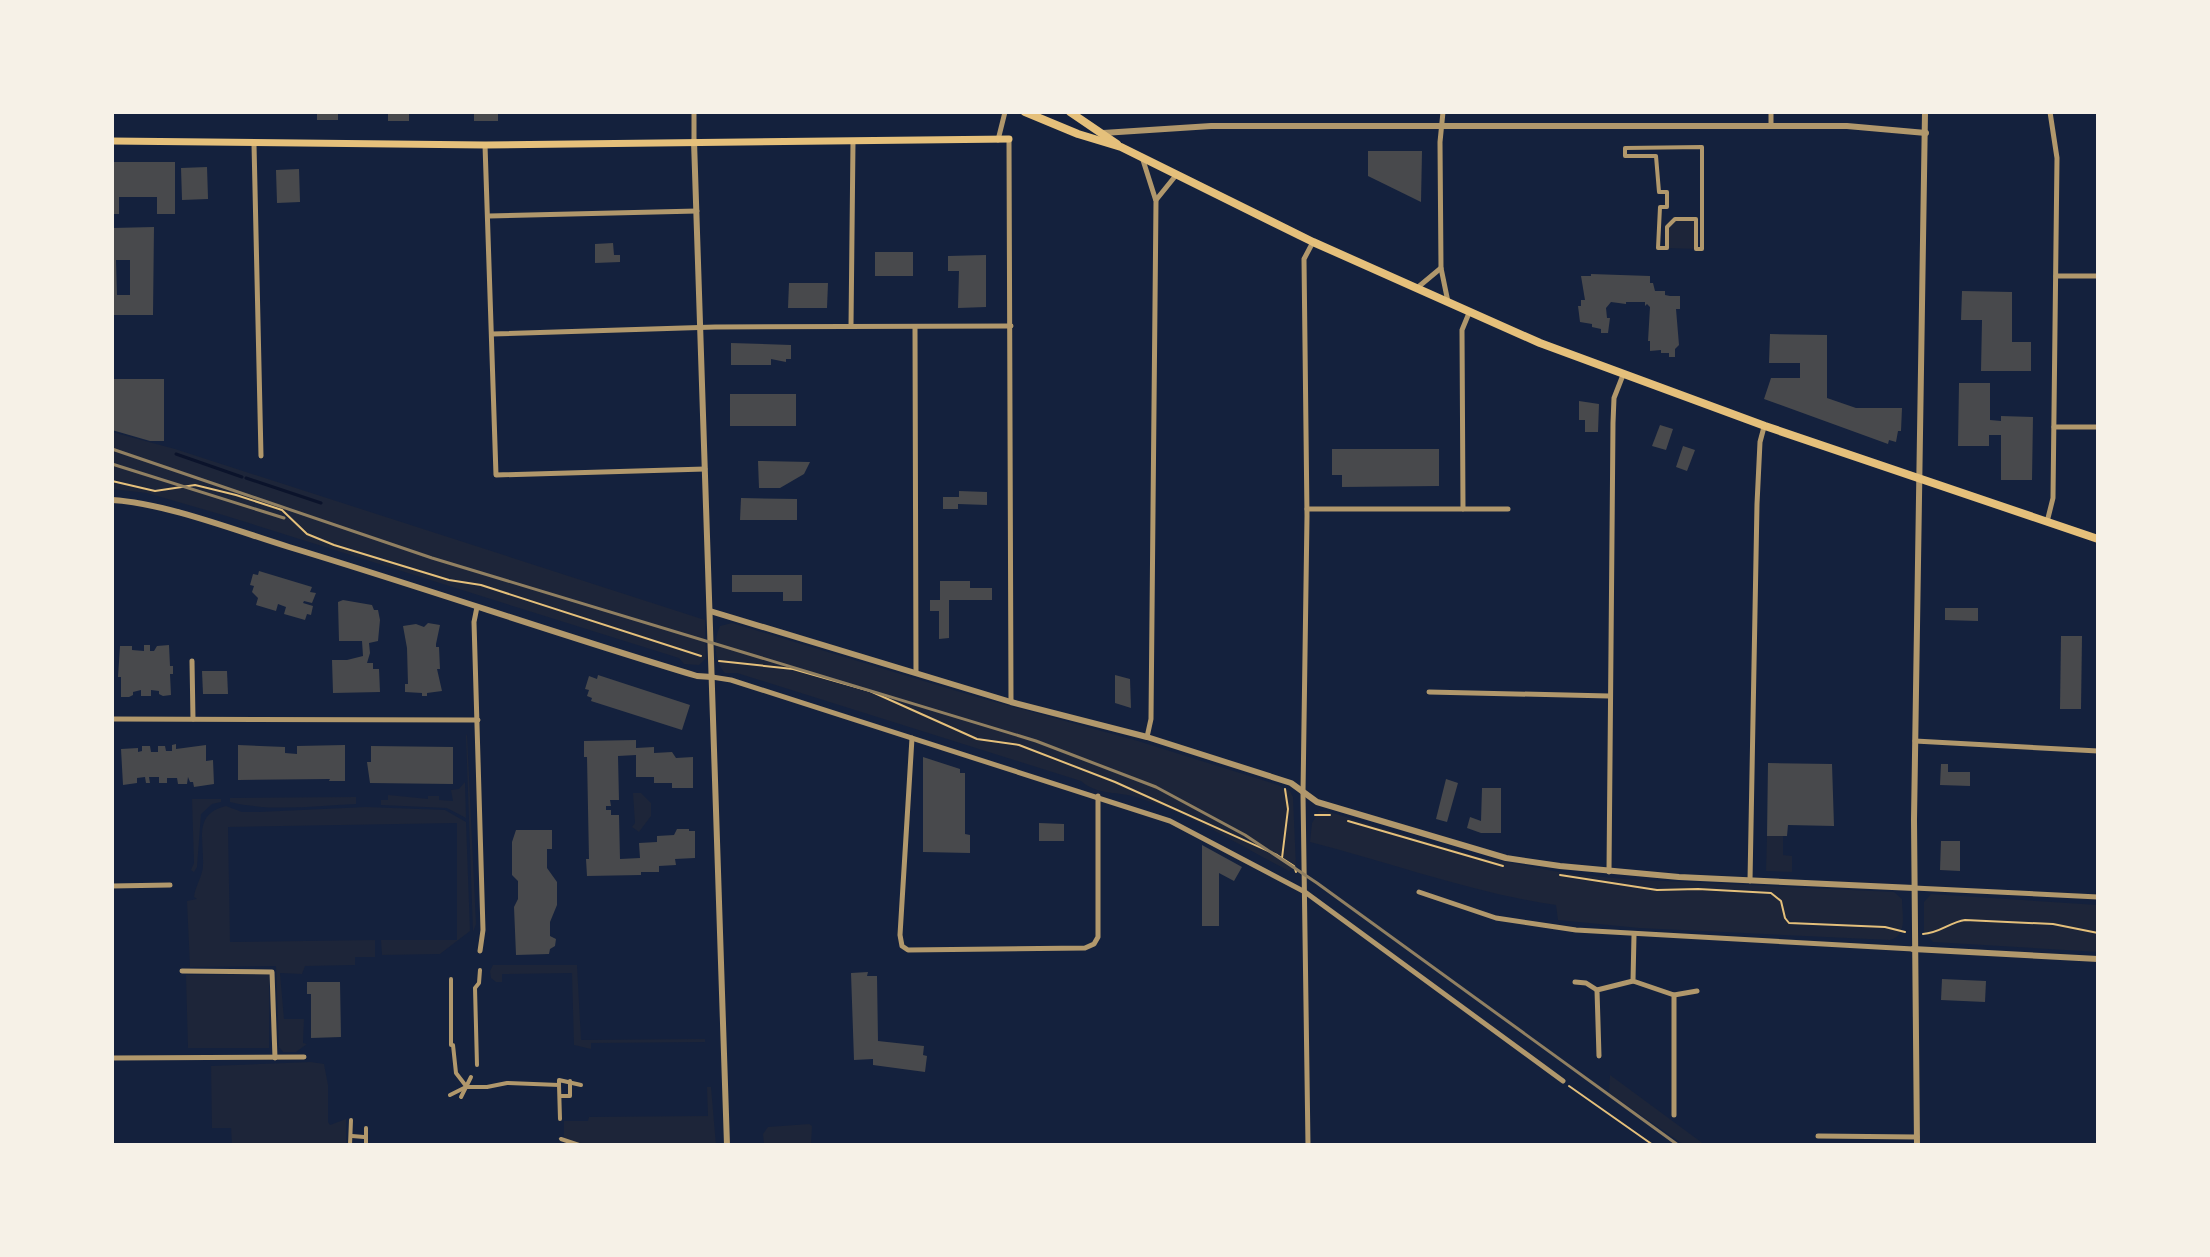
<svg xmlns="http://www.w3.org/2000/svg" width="2210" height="1257" viewBox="0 0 2210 1257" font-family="Quicksand,sans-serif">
<rect width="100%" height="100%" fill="#14213d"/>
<g fill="#1d2539">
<polygon points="1675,219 1696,219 1696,249 1667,248 1667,227"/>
<polygon points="112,432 175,449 705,620 706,658 699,665 684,664 679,658 223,515 147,493 112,489"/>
<path d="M732,623L970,695L1138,741L1278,785L1290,791L1293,797L1296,867L1289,871C1238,845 1187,811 1132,796C1116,792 1095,794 1081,781L737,673H725C714,662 713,640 720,626Z"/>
<polygon points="467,734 476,924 473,932 466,736"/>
<polygon points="465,782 466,818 447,808 381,805 381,800 388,800 388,795 428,799 428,796 439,796 439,800 453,801 451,790 459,789"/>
<polygon points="633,793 641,793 651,803 651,816 639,832 632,827 635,823"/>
<path d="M356,797V804C314,806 271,812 230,802V798Z"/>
<polygon points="192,799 221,799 221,802 212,804 201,814 197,867 194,872 191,870 194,863"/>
<path d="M226,806L242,812H259L366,807L445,810L466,822L470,931L440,954L382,955L381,940H457V823L228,827L230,942L375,940V957H355V965L305,966L302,974L280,973L284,1019H304L303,1043L307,1044L296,1052H283L279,1047L276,966L190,967L187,901L197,899L194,897C195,886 203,876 203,865C204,839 193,814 226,806Z"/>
<path d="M1319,811H1326L1476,856L1564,873L1624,879L1894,892L1902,899C1902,915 1908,935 1890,940L1639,928L1558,920L1556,905C1472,893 1393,863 1310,842L1312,823Z"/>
<polygon points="1767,836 1783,836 1783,855 1792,856 1792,872 1766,871"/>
<polygon points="1931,894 2098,905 2098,952 1933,942 1924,932 1924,902"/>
<polygon points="493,965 577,965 581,1040 705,1039 705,1042 591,1043 591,1049 574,1045 572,973 502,974 502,982 496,982 491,978 490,971"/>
<polygon points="269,974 269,1048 188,1048 186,975"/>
<polygon points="311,1062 324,1064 328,1085 328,1122 330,1125 346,1119 346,1145 232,1145 231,1128 212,1128 211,1066"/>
<polygon points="1610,1075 1705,1145 1684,1145 1609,1093"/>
<polygon points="707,1087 711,1087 716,1145 564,1145 564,1121 588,1121 589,1117 708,1116"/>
<polygon points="809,1124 812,1126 811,1145 764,1144 763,1134 768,1127"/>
</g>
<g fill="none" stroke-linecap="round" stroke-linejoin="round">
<g stroke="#0b132b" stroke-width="3">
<polyline points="176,454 242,477"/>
<polyline points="246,478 321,503"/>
</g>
</g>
<g fill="#48494c" fill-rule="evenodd">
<rect x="317" y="112" width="21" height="8"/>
<rect x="388" y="112" width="21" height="9"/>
<rect x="474" y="112" width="24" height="9"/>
<polygon points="1368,151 1422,151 1421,202 1368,176"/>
<polygon points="112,162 175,162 175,214 157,214 157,197 119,197 119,214 112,214"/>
<polygon points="207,167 208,199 182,200 181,168"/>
<polygon points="299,169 300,202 277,203 276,170"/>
<path d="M154,227L153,315H112V228ZM116,260H130V295H117Z"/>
<polygon points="613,243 614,255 620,255 620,262 595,263 595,244"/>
<rect x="875" y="252" width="38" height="24"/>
<polygon points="986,255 986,307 958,308 959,271 948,271 948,256"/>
<polygon points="1591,274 1650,276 1650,283 1653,283 1655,291 1665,291 1665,295 1670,296 1680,296 1680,309 1676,309 1679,345 1675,349 1675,357 1669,357 1669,353 1661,353 1661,350 1650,351 1650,341 1648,341 1650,307 1647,304 1645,306 1645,302 1626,302 1626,304 1611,302 1606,308 1607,318 1610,318 1608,333 1601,333 1601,329 1592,327 1592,324 1580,322 1578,306 1581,306 1581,300 1585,300 1581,276 1591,276"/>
<polygon points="789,283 828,283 827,308 788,308"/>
<polygon points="1962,291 2012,292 2012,342 2031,342 2031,371 1981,371 1982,320 1961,320"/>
<polygon points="1770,334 1827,335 1827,398 1856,408 1902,408 1901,431 1898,431 1896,442 1889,440 1888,444 1764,399 1771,378 1800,378 1800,363 1769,363"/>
<polygon points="731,343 791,345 791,359 786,359 786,362 771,359 771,365 731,365"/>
<polygon points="112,379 164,379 164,441 150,441 112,430"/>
<polygon points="1959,383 1990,383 1990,420 2001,421 2001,416 2033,417 2032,480 2001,480 2001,435 1989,435 1989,446 1958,446"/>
<rect x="730" y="394" width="66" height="32"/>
<polygon points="1579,401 1599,404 1598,432 1585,432 1585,420 1579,420"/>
<polygon points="1660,425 1673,429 1666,450 1652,446"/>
<polygon points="1683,446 1695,450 1687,471 1676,467"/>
<polygon points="1332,449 1439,449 1439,486 1342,487 1342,475 1332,475"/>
<polygon points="758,461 810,462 804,474 780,488 759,488"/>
<polygon points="959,491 987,492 987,505 958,504 958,509 943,509 943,497 959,497"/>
<polygon points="741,498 797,499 797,520 740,520"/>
<polygon points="259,571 312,587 310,592 316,593 312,603 304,601 303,603 313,606 311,615 307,614 305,620 284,614 286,607 278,604 276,611 256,605 258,598 252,592 254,586 250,585 253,574 258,575"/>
<polygon points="732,575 802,575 802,601 783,601 783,592 732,592"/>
<polygon points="940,581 970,581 970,588 992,588 992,600 949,600 949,638 939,639 939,611 930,611 930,600 940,600"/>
<polygon points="343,600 372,605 374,610 378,610 380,620 378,641 369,643 370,653 367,663 373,663 373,669 379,669 380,692 333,693 332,660 347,660 363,656 362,641 339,641 338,602"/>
<polygon points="1945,608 1978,608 1978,621 1945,620"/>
<polygon points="428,623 440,625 436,644 436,647 439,647 440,669 437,669 442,691 427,693 427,696 422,696 422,693 405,692 405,684 408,684 407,648 403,626 416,624 424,627"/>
<polygon points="2061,636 2082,636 2081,709 2060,709"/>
<polygon points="144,645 150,645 150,651 154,651 157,646 169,645 170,666 173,666 173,674 170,674 171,695 163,696 159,694 159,691 151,690 151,696 141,696 141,690 133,692 133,695 129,697 121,697 121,677 118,677 120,646 132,646 132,650 144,651"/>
<polygon points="202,671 227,671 228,694 203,694"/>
<polygon points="598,675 690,705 682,730 591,701 592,698 587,696 589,690 585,689 589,676 597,679"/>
<polygon points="1115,675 1130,679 1131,708 1115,703"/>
<polygon points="636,740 636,748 654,747 654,753 672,752 676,758 693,757 693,788 672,788 672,783 654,783 654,777 636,777 636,755 618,756 619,800 610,800 611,806 606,806 606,810 611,810 611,815 619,815 620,859 640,858 639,843 657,842 657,836 674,835 677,829 689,829 689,831 695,831 695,858 675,859 676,865 659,866 659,872 641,872 641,875 587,876 586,859 589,859 587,757 584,757 584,741"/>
<polygon points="176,744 176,749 206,745 206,761 213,760 214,784 194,787 193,782 190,782 188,777 187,784 178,784 177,778 167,778 167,783 159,783 159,777 149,777 150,783 146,783 145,777 137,778 137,783 123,785 121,749 138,748 138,752 142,751 142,746 150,746 151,752 158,752 158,746 165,746 166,751 172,751 172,745"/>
<polygon points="238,745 285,747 285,753 297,754 297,746 345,745 345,781 329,781 330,779 238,780"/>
<polygon points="371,746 453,747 453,784 370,783 367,762 371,762"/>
<polygon points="923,757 960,769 960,773 965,773 965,834 970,835 970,853 923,852"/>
<polygon points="1768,763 1832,764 1834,826 1788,825 1787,836 1767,836"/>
<polygon points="1941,764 1948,764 1948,772 1970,772 1970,786 1940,785"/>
<polygon points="1446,779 1458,783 1447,822 1436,819"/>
<polygon points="1482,788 1501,788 1501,833 1481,833 1467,828 1470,817 1481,821"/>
<polygon points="1039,823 1064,824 1064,841 1039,841"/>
<polygon points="516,830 552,830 552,849 547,849 547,868 557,882 557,905 550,922 550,936 556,939 555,946 550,949 549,954 516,955 514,907 518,899 518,881 512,875 512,842"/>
<polygon points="1941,841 1960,841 1960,871 1940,870"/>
<polygon points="1202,845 1242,867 1234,881 1219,873 1219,926 1202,926"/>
<polygon points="868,972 867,976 877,976 878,1041 924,1046 923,1055 927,1056 925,1072 873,1065 873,1059 854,1060 851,973"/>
<polygon points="1942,979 1986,981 1985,1002 1941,1000"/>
<polygon points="307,982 340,982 341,1037 311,1038 311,994 307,994"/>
</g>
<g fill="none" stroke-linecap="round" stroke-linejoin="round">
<g stroke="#e5c07b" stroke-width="2">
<polyline points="112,481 155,491 195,485 236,495 282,510 307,534 334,545 449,580 481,585 701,656"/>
<polyline points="719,661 793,669 870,691 977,739 1019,745 1115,782 1277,855 1294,866 1296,872"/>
<polyline points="1315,815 1330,815"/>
<polyline points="1348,821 1503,866"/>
<polyline points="1282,858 1288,809 1285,789"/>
<polyline points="1560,875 1657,890 1698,889 1771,893 1781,901 1785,918 1789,923 1885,927 1905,932"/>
<path d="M1923,934C1940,933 1950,922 1965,920L2053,924L2098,933"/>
<polyline points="1569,1086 1653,1145"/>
</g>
<g stroke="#b1986c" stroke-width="4">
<polygon points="1702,147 1702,249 1696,249 1696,219 1675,219 1667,227 1667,248 1658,248 1660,207 1667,207 1667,192 1659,192 1656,156 1625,156 1625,148"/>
<polyline points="451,979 451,1045 453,1045 456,1073 466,1086"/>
<polyline points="477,1065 475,988 479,983 480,970"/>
<polyline points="559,1085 559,1080 581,1085"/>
<polyline points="450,1095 466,1087 487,1087 507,1083 559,1085 560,1119"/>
<polyline points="560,1096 570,1096 570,1081"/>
<polyline points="461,1097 471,1077"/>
<polyline points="352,1136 364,1137"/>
<polyline points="561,1139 579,1145"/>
<polyline points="350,1145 351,1120"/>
<polyline points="366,1145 366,1128"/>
</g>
<g stroke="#b1986c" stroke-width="5">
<polyline points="1443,112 1440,142 1441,268 1448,302"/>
<polyline points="1771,112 1771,126"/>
<polyline points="1009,139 1011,702"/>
<polyline points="998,140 1005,112"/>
<polyline points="694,141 694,112"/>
<polyline points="254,144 261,456"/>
<polyline points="485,145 496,475 705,469"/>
<polyline points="1142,157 1156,201 1151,719 1147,737"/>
<polyline points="1156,200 1177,174"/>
<polyline points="489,216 697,211"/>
<polyline points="2056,276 2098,276"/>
<polyline points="1417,288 1441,268"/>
<polyline points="851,326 853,142"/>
<polyline points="915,327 916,672"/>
<polyline points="492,334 715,327 1011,326"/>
<polyline points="2054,427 2098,427"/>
<polyline points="1307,509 1508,509"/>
<polyline points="1463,509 1462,330 1469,313"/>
<polyline points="2047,522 2053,498 2057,158 2050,112"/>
<polyline points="477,607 474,622 483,930 480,951"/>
<polyline points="192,661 193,719"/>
<polyline points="712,677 731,680 1170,821 1305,892 1563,1081"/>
<polyline points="1429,692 1609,696"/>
<polyline points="112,719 478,720"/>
<polyline points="912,738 900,935 902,946 908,950 1085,948 1094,944 1098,937 1098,796"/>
<polyline points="1915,741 2098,751"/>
<polyline points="1609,872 1613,423 1614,398 1623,375"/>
<polyline points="1750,881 1757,504 1760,442 1764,427"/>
<polyline points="112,886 170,885"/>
<polyline points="1914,888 2098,897"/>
<polyline points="1419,892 1496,918 1576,930 1913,949"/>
<polyline points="1634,935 1633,981 1674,995 1674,1115"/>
<polyline points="182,971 272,972 275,1058"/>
<polyline points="1575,982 1586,983 1597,990"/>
<polyline points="1674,995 1697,991"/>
<polyline points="1599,1056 1597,990 1633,981"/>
<polyline points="112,1058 304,1057"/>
<polyline points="1818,1136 1917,1137"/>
<polyline points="1308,1145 1303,794 1307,516 1304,259 1313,242"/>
</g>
<g stroke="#b1986c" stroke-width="6">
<polyline points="1103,133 1211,126 1847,126 1926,133"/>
<polyline points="694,141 727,1145"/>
<path d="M112,500C165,503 237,531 289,547C425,588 560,635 697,676L712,677"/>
<polyline points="710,611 1011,702 1147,737 1291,783 1317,802 1506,858 1560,866 1679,877 1914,888"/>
<polyline points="1913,949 2098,959"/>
<polyline points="1917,1145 1914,820 1925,112"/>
</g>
<polyline stroke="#e5c07b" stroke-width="7" points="112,141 485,145 1009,139"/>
<g stroke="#e5c07b" stroke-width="8">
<polyline points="1025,112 1078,134 1121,147 1313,242 1540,343 1765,426 2098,539"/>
<polyline points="1070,112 1117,144"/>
</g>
<g stroke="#918062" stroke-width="3">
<polyline points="112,449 432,558 1036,741 1156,787 1245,835 1317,883 1678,1145"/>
<polyline points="112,464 284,518"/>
</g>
</g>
<rect width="2210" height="1257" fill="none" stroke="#f6f1e7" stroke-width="228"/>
</svg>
